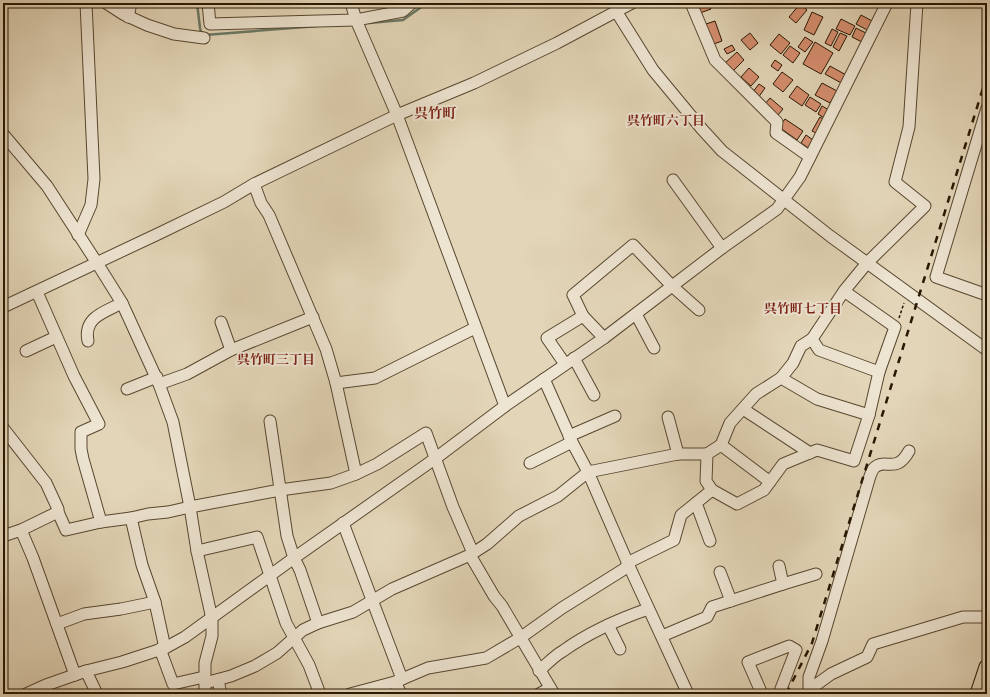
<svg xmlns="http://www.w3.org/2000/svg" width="990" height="697" viewBox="0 0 990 697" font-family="Alegreya,'Noto Serif JP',serif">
<rect width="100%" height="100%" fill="#e3d6b8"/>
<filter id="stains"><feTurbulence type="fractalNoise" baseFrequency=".005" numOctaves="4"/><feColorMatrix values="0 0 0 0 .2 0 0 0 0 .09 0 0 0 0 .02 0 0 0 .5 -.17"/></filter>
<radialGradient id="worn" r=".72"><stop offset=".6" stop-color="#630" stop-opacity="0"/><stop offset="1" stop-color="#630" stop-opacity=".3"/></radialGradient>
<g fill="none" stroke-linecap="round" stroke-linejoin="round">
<g stroke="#6a7966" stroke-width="2.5">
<polyline points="197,3 200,28 201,32 205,35 318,26"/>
<polyline points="369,23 403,20 427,3"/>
</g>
</g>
<g fill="#d78f70" stroke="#291702">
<polygon points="696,3 709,3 711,9 700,13"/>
<polygon points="800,4 807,10 796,23 789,17"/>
<polygon points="812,12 823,17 814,35 804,30"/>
<polygon points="861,15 874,22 869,31 856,24"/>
<polygon points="841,19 855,26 850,35 836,29"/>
<polygon points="715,21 722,41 711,45 703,25"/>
<polygon points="856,28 868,34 864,43 852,37"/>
<polygon points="832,29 838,32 831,46 825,43"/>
<polygon points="750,33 758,43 750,50 741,40"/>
<polygon points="840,33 847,36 839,51 833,47"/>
<polygon points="779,34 790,43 781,54 770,45"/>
<polygon points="805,37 813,42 805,52 798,47"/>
<polygon points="815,42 833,53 821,74 803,64"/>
<polygon points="732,45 735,50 727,54 724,49"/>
<polygon points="790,46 800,53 793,63 783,55"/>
<polygon points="737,52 744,60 732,72 724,64"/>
<polygon points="775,60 782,65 778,71 771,66"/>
<polygon points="830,66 848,76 843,84 825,74"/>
<polygon points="749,68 759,77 751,86 741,77"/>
<polygon points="782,72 793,80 783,92 773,84"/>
<polygon points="822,83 837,91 830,103 815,95"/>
<polygon points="759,84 765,88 758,98 752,93"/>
<polygon points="797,86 809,95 802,106 789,97"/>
<polygon points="810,97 821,104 816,112 805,105"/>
<polygon points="770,98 783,109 778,115 765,104"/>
<polygon points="822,106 831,111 826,119 818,114"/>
<polygon points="820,117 826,121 818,134 812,131"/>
<polygon points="785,119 803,131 797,140 779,127"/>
<polygon points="806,135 816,142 810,149 801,143"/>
</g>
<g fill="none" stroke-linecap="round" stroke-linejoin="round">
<defs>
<g id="minor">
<polyline points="106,3 123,14 147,25 174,34 204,38"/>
<polyline points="208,3 210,24 356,20 403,11 412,3"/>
<polyline points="351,3 356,20 397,115 505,406"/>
<polyline points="691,3 715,60 777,122 776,133 810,157"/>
<polyline points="616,11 653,70 701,128 722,151 830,236 987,350"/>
<polyline points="128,17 131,3"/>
<polyline points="987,108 936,277 987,295"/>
<polyline points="3,134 47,186 97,263 122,303 159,384 173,422 190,507 197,551 212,619 212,636 205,663 205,694"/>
<polyline points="673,180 722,248"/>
<polyline points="254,184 261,203 269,215 326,349 336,383 356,474"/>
<polyline points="78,235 91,205 94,179 86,3"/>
<polyline points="844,291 895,327 879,372 819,350 812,339 844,291 867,263 925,206 895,182 909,127 917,3"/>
<polyline points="37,292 74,376 99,424 81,432 81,449 83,459 101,522"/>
<polyline points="3,307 160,233 224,202 254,184 397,115 474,83 557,43 632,3"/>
<polyline points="636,314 654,348"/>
<polyline points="583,316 604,338"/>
<polyline points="221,322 231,350"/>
<path d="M88,341C83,317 105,312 122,303"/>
<polyline points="26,351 56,337"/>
<polyline points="574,358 594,395"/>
<polyline points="565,364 547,338 583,316 573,295 633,245 672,286 699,310"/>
<polyline points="781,378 793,363 801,346 812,339"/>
<polyline points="544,379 572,442 588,472 629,566 688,694"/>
<polyline points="336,383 375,378 475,328"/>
<polyline points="159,384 187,374 231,350 313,317"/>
<polyline points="127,389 157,377"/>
<polyline points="743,409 810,453"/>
<polyline points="668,417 678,454"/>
<polyline points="270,421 287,536 294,558 300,570 318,623"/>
<polyline points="3,428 46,483 58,509 58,512 66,530 101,522 131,518 148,514 168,512 190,507 280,490 331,483 356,474 377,464 426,433 453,507 473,553"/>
<polyline points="569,436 615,416"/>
<polyline points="721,445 730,423 756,394 781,378 817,399 869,415"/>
<polyline points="530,463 572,442"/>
<polyline points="770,482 721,445 707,454 706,481 712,490 737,504 764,490 783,464 817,450 854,461 869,415 879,372"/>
<polyline points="131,518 142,565 155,602 165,648"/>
<polyline points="343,523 402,679"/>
<polyline points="21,530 33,558 75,675"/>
<polyline points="3,536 21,530 58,512"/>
<polyline points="710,541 696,503 712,490"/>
<polyline points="197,551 257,537 286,623 309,665 320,694"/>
<polyline points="470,555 494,596 502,606 554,694"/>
<polyline points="627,563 674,540 681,515 696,503"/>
<polyline points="779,566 783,584 816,574"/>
<polyline points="720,572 731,601"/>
<polyline points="57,624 84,614 121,609 155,602"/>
<polyline points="608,625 620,649"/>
<polyline points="662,636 707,617 712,607 783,584"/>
<polyline points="160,649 173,684 204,677"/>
<polyline points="86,671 97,694"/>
<path d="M539,671C547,664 554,656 563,651C588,633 619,619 648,609"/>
<polyline points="218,680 221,694"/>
<polyline points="395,682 401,694"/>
<polyline points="205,683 231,676 255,666 277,653 303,630 318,623 353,612 392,589 470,555 487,544 519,516 558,496 588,472 678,454 707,454"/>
<path d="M809,690V677L822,641L870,476C871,474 872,470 874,468C885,457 896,475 909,451"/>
<polyline points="26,694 46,685 86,671 122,662 165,648 185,637 294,558 436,458 505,406 604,338 722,248 777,209 800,177 887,3"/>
<polyline points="350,694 395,682 428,668 486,658 520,638 562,608 629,566"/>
<polyline points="539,694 550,688"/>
<polyline points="762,694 748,662 789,646 796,650 779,694"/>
<polyline points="807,694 809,690 831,674 867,657 873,644 963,617 987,617"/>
</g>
<polyline id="major" points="978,694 987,667"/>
</defs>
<use href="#minor" stroke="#584730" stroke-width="13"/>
<use href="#major" stroke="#291702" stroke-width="17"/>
<polyline stroke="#291702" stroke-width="1.5" stroke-dasharray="3 2" stroke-linecap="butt" points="899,318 904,303"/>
<use href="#minor" stroke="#ede4d1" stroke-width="11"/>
<use href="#major" stroke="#e3d6b8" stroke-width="15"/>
<polyline stroke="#291702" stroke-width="2.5" stroke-dasharray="7 7" stroke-linecap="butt" points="786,694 812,643 987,75"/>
</g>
<g text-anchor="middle" stroke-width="4" stroke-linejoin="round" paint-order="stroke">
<g font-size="13" font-weight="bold" fill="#7a1f14" stroke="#ede4d1">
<text x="666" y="125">呉竹町六丁目</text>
<text x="803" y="313">呉竹町七丁目</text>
<text x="276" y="364">呉竹町三丁目</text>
</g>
<g font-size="14" font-weight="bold" fill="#7a1f14" stroke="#ede4d1">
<text x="435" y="118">呉竹町</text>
</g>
</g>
<rect width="990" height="697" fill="none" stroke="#e3d6b8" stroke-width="16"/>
<rect x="4" y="4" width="982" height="689" fill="none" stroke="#291702" stroke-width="2"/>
<rect x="8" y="8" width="974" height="681" fill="none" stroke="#291702"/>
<rect width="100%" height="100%" filter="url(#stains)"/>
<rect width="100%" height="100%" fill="url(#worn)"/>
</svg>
